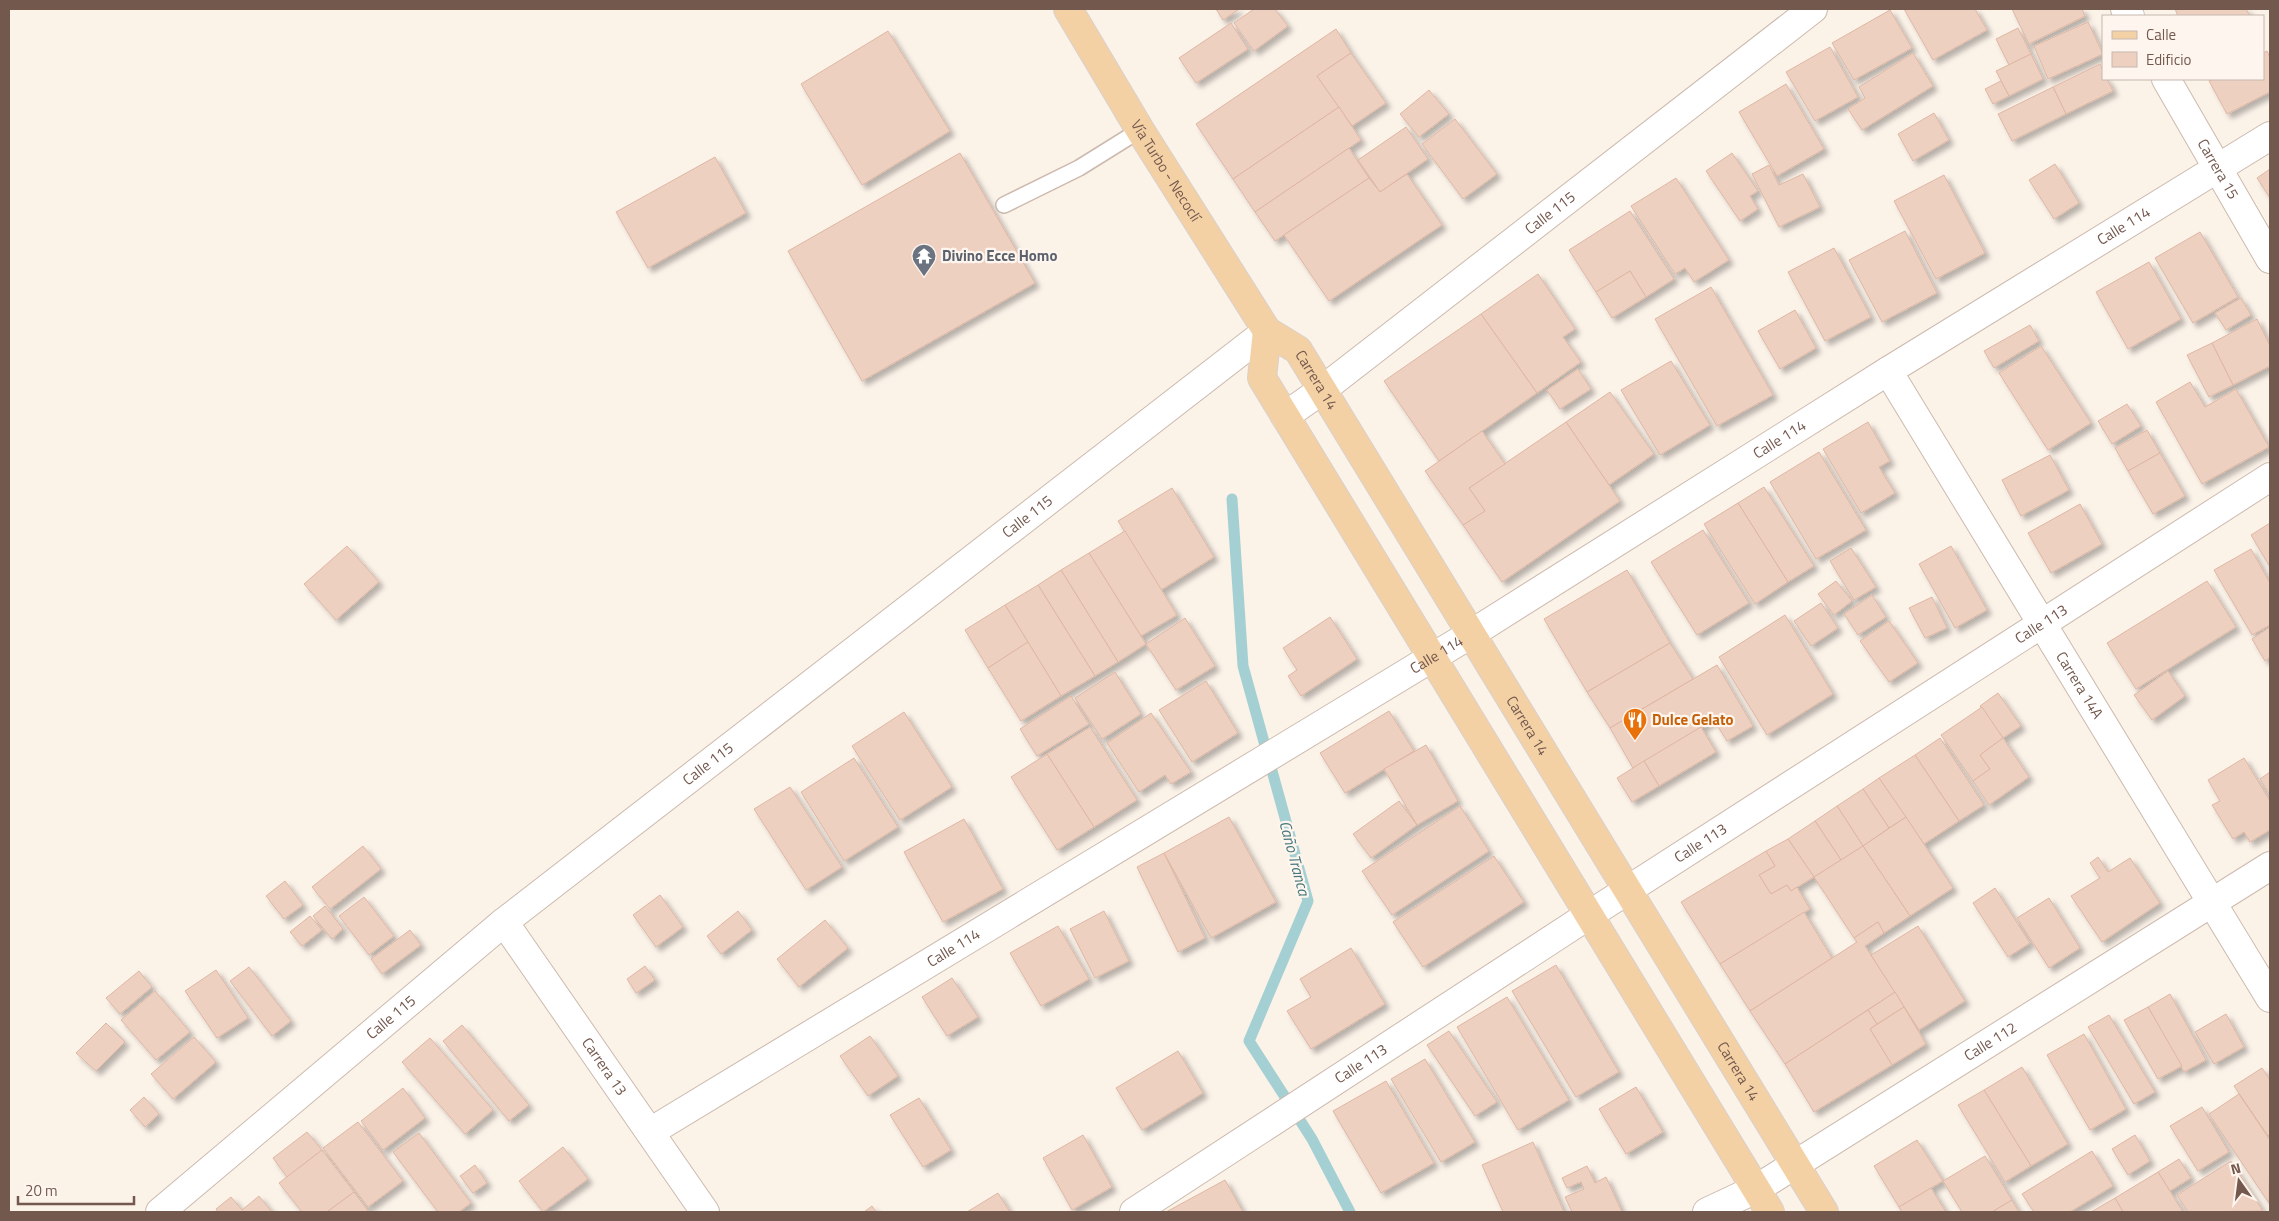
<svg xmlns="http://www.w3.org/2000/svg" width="2279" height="1221" viewBox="0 0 2279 1221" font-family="'Titillium Web',sans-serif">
<defs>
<filter id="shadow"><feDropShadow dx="4.5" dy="4.5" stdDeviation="2.5" flood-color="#0004"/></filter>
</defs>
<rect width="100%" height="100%" fill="#fbf2e8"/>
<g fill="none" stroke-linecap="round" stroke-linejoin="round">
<polyline stroke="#a4d0d4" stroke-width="11" points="1232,499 1243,666 1308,901 1249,1041 1312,1139 1350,1212"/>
</g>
<g fill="#eed0c1" stroke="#dfb6a3" filter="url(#shadow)">
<polygon points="1216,9 1239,9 1223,20"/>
<polygon points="1254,9 1275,9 1288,26 1254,51 1234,23"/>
<polygon points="1904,9 1975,9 1987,30 1933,60"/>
<polygon points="2012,9 2082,9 2085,16 2029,44"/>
<polygon points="2175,9 2246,9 2250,16 2178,16"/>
<polygon points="1890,10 1912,48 1854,80 1832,43"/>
<polygon points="2088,22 2103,54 2048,79 2034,46"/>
<polygon points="1231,23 1248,49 1196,83 1179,58"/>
<polygon points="2018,28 2031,54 2009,65 1996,39"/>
<polygon points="1336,29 1351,53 1317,76 1339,107 1233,179 1196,124"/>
<polygon points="888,31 950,131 862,185 801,84"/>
<polygon points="1830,47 1858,97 1815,121 1786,72"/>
<polygon points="2267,51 2270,57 2270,92 2227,114 2209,81 2213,79 2263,79 2263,53"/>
<polygon points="1351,53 1386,103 1352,126 1317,76"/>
<polygon points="1913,53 1933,86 1862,130 1848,109 1865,98 1859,87"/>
<polygon points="2031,54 2043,79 2009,96 1996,71"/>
<polygon points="2100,64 2103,70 2103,79 2107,79 2113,91 2066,114 2053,87"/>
<polygon points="2001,81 2009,96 1993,104 1985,89"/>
<polygon points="1786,84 1824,149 1777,176 1739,112"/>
<polygon points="2053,87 2066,114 2012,141 1998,114"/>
<polygon points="1429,90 1449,114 1419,137 1400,114"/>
<polygon points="1339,107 1361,140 1255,212 1233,179"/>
<polygon points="1934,113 1949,140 1913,161 1898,134"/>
<polygon points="1455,119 1497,174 1463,199 1422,144"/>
<polygon points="1406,127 1428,159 1380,192 1358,160"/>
<polygon points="1349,148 1369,178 1275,241 1255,212"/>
<polygon points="960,153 1035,283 862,381 788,251"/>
<polygon points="1732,153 1758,191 1750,196 1758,209 1740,221 1706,171"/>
<polygon points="715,157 746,213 648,268 616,212"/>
<polygon points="2055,164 2079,203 2054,219 2029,180"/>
<polygon points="1769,165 1779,185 1803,174 1820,207 1779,227 1752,174"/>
<polygon points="2270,169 2270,198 2257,178"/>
<polygon points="1407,174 1442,225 1329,301 1284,235 1369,178 1380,192"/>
<polygon points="1944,175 1985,253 1936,279 1894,201"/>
<polygon points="1676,178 1729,260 1694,282 1685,268 1675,274 1631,206"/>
<polygon points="1630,211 1674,279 1646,297 1630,271 1596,292 1569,250"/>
<polygon points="1905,231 1937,293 1882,322 1849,260"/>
<polygon points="2200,232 2238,297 2193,323 2155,258"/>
<polygon points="1834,248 1871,317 1825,341 1788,272"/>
<polygon points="2149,262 2181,319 2128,349 2096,292"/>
<polygon points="1630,271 1646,297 1612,318 1596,292"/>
<polygon points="1538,274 1575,329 1563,337 1581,362 1537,393 1481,314"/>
<polygon points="1711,287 1773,395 1717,426 1655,319"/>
<polygon points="2241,298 2251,315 2226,330 2215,313"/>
<polygon points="1795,310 1816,348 1780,369 1758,331"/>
<polygon points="1481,314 1537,393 1439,461 1384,381"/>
<polygon points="2257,319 2270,346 2270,366 2233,385 2212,343"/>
<polygon points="2030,325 2039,341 1994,368 1984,351"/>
<polygon points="2212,343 2233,385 2209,397 2187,355"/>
<polygon points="2041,346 2091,423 2048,450 1999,373"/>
<polygon points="1671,361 1710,425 1660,455 1621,390"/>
<polygon points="1578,369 1591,389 1560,409 1547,390"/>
<polygon points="2190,382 2205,407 2236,389 2269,447 2202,484 2156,402"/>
<polygon points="1610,392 1654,454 1609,485 1566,422"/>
<polygon points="2127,404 2141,426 2112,444 2098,421"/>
<polygon points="1566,422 1620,501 1502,582 1463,525 1485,511 1469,488"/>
<polygon points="1868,422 1890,461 1879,467 1895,493 1861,513 1823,449"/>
<polygon points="2147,430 2160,453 2128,471 2115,448"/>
<polygon points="1482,431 1505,464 1469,488 1485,511 1463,525 1425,471"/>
<polygon points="1819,452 1866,530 1816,559 1770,482"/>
<polygon points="2160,453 2185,496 2153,514 2128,471"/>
<polygon points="2050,455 2069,490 2021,516 2002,480"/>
<polygon points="1764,487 1814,566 1788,582 1738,503"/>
<polygon points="1172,488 1214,557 1161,590 1118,521"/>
<polygon points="1738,503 1788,582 1755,604 1704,524"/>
<polygon points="2080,504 2102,544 2051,573 2028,533"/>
<polygon points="2270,523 2270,567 2251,535"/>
<polygon points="1703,530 1749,603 1697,635 1651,562"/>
<polygon points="1125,531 1177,615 1141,636 1089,553"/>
<polygon points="347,546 379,582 336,620 304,584"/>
<polygon points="1951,546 1987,610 1955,628 1919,564"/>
<polygon points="1851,548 1876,587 1854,600 1830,561"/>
<polygon points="2251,549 2270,583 2270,625 2252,635 2214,570"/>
<polygon points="1089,553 1146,644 1118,662 1061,570"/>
<polygon points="1061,570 1118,662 1095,676 1038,585"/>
<polygon points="1627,570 1670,643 1587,692 1544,619"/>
<polygon points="1836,581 1852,601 1834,615 1818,594"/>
<polygon points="2207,581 2236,627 2136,689 2107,643"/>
<polygon points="1038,585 1095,676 1061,696 1005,605"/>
<polygon points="1872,595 1886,617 1858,635 1844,614"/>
<polygon points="1932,597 1947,628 1925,638 1909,608"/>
<polygon points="1821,603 1838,628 1811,646 1794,621"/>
<polygon points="1005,605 1028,642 988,668 965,630"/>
<polygon points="1785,615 1833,694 1767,735 1719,657"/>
<polygon points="1330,617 1357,659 1301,696 1288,676 1297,670 1283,648"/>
<polygon points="1185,618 1215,666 1176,690 1146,644"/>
<polygon points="1889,621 1918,663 1889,682 1860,641"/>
<polygon points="2270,627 2270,657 2265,661 2252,639"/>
<polygon points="1028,642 1061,696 1021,721 988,668"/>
<polygon points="1670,643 1693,679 1610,728 1587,692"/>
<polygon points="1717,665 1753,726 1727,741 1714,720 1633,768 1610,728"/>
<polygon points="2168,671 2185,696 2152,720 2134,695"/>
<polygon points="1115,672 1141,714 1102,739 1075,698"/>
<polygon points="1206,681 1238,733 1192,762 1159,710"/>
<polygon points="1998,693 2021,726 2003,738 1980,706"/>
<polygon points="1071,696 1089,724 1037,756 1020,729"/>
<polygon points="1982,707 2003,738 1980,755 1990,769 1973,781 1941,735"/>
<polygon points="1389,711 1414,751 1345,793 1320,753"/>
<polygon points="904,712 952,787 900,820 852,746"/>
<polygon points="1151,713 1191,772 1171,784 1165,775 1139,792 1107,743"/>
<polygon points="1090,727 1137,800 1094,827 1047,754"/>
<polygon points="1701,727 1716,752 1659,786 1644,761"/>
<polygon points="1940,738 1984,805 1959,821 1915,755"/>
<polygon points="2003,738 2029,777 1989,805 1973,781 1990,769 1980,755"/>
<polygon points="1426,745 1458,801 1417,825 1384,769"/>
<polygon points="1047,754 1094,827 1057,850 1011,777"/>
<polygon points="1915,755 1959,821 1924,844 1879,778"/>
<polygon points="854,758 898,827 844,861 801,792"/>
<polygon points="2244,758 2270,801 2270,830 2250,842 2244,832 2233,839 2212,805 2220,801 2208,780"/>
<polygon points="1644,761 1659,786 1632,802 1617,778"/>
<polygon points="2270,772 2270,795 2260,779"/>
<polygon points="1879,778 1906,817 1889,828 1863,789"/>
<polygon points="790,787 842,867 806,890 754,809"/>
<polygon points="1863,789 1889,828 1863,846 1837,806"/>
<polygon points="1399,801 1417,825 1371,858 1353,834"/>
<polygon points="1460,806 1489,851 1392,915 1362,871"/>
<polygon points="1837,806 1863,846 1841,860 1815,821"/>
<polygon points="1229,817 1276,902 1211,938 1164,853"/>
<polygon points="1906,817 1953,888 1910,916 1863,846"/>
<polygon points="964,819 1003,889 943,922 904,852"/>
<polygon points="1815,821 1841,860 1814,877 1788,839"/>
<polygon points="1788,839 1814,877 1791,891 1787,885 1771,894 1759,875 1775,866 1766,851"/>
<polygon points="363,846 381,869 330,909 312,887"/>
<polygon points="1863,846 1910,916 1884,933 1878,922 1854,938 1814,877"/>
<polygon points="1766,851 1775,866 1759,875 1771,894 1787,885 1791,891 1797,887 1810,909 1720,964 1681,902"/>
<polygon points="1164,853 1205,938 1178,952 1137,867"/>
<polygon points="1494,856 1524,902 1423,967 1393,922"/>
<polygon points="2098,857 2108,872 2130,858 2160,903 2102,942 2071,896 2100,878 2090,863"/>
<polygon points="285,881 303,905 284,919 266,896"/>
<polygon points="1995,888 2030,943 2008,957 1973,903"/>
<polygon points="660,895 683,927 656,947 633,915"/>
<polygon points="364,897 394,936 369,955 339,916"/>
<polygon points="2049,898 2080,948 2049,968 2017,918"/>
<polygon points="325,906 343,929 332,939 313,916"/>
<polygon points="738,911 752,930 721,954 707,936"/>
<polygon points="1104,911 1129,961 1095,978 1070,929"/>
<polygon points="1804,912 1832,958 1750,1011 1720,964"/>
<polygon points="310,916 322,930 302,946 290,932"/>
<polygon points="825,920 848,948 799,987 777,959"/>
<polygon points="1878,922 1884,933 1865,946 1895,992 1785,1064 1750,1011 1857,942 1854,938"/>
<polygon points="1058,926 1089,979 1041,1006 1010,953"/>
<polygon points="1918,926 1965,1001 1919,1030 1871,955"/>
<polygon points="410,930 421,945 382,974 371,959"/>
<polygon points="1351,948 1385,1004 1311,1049 1287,1011 1311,997 1300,979"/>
<polygon points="1556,965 1619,1072 1576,1097 1512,991"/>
<polygon points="645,966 655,980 636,993 627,979"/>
<polygon points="249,967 291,1021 272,1036 230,981"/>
<polygon points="216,970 248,1018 217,1038 185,991"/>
<polygon points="139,971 152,987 120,1014 106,998"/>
<polygon points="952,978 978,1017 947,1036 922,997"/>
<polygon points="155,991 190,1032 156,1060 121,1020"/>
<polygon points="1895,992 1904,1007 1877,1024 1868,1010"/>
<polygon points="2170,994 2206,1060 2184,1072 2148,1007"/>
<polygon points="1507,997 1569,1100 1518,1130 1457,1027"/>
<polygon points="1904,1007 1926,1044 1892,1065 1870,1029"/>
<polygon points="2148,1007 2182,1066 2158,1079 2124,1020"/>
<polygon points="1868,1010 1877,1024 1870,1029 1892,1065 1814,1112 1785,1064"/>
<polygon points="2226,1014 2244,1047 2214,1064 2195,1032"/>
<polygon points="2109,1015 2155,1092 2134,1104 2088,1027"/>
<polygon points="106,1023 125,1042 96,1071 76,1053"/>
<polygon points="462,1025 529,1105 509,1121 443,1041"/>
<polygon points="1449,1031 1497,1102 1475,1116 1427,1045"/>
<polygon points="2084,1034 2126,1109 2090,1130 2047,1055"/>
<polygon points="870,1036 898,1076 868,1096 840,1056"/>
<polygon points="194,1037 216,1062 173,1099 151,1074"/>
<polygon points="430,1038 493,1110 465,1134 402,1062"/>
<polygon points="1178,1051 1203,1093 1142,1130 1116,1088"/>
<polygon points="1425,1059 1475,1142 1441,1162 1391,1079"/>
<polygon points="2022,1067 2068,1144 2031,1166 1984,1090"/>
<polygon points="2262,1068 2270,1080 2270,1134 2268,1136 2234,1086"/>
<polygon points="1386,1081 1434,1163 1381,1193 1333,1111"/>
<polygon points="1636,1087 1663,1132 1626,1154 1599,1109"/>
<polygon points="403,1088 425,1118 383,1150 361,1121"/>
<polygon points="1984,1090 2031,1166 2005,1182 1958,1105"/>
<polygon points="2239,1094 2270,1140 2269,1203 2209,1114"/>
<polygon points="144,1097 159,1114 145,1127 130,1110"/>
<polygon points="919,1098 951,1150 923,1167 890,1115"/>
<polygon points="2202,1107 2229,1152 2198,1171 2170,1126"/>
<polygon points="358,1122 403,1181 368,1207 323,1148"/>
<polygon points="307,1132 322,1150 287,1177 273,1158"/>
<polygon points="419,1133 471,1203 459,1212 438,1212 393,1152"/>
<polygon points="1083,1135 1112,1187 1072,1210 1043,1158"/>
<polygon points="2135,1135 2150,1161 2128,1175 2112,1149"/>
<polygon points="1917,1140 1943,1181 1899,1207 1874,1166"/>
<polygon points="1533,1142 1564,1212 1503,1212 1482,1165"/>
<polygon points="563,1147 588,1179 543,1212 519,1181"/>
<polygon points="322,1150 354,1192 327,1212 302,1212 279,1183"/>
<polygon points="2092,1151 2113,1186 2070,1212 2034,1212 2022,1194"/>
<polygon points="1985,1156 2012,1200 1992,1212 1962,1212 1943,1181"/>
<polygon points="2179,1159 2191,1178 2170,1191 2158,1172"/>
<polygon points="2231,1161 2263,1211 2188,1212 2177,1195"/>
<polygon points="475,1165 487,1183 473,1193 460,1176"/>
<polygon points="1587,1166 1595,1183 1606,1177 1622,1212 1572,1212 1565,1197 1584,1189 1581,1182 1567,1188 1562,1178"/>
<polygon points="2158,1172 2183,1212 2123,1212 2115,1198"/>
<polygon points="1225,1180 1243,1212 1166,1212"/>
<polygon points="1931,1188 1946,1212 1902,1212 1899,1207"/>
<polygon points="354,1192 369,1212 327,1212"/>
<polygon points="998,1193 1010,1212 967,1212"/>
<polygon points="259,1196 272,1212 218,1212 216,1209 231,1197 242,1210"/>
<polygon points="2115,1198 2123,1212 2091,1212"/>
<polygon points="2012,1200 2019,1212 1992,1212"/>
<polygon points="872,1206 876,1212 864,1212"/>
</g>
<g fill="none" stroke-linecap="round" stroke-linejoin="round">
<defs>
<polyline id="lane" points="1004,205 1079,168 1140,130"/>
<g id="street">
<polyline points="2125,9 2130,16"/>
<path id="s1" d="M2166,79L2270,259"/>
<path id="s2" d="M1888,371L2270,998"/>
<path id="s3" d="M1285,416L1322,390L1813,9"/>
<path id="s4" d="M504,922L705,1212"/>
<path id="s5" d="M650,1132L1471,634L1888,371L2270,136"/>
<path id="s6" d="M160,1212L504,922L1267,331"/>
<path id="s7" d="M1134,1212L1589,915L2270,477"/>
<path id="s8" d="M1707,1212L1756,1189L2270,866"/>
</g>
<g id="primary">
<path id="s9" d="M1068,9L1140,130L1267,331L1298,350L1824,1212"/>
<polyline points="1267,331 1262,378 1770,1212"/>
</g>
</defs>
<use href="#lane" stroke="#ccbaae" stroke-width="18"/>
<use href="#street" stroke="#ccbaae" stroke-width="30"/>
<use href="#primary" stroke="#d8d0cd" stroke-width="30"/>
<use href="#lane" stroke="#fff" stroke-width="15"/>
<use href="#street" stroke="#fff" stroke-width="28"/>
<use href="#primary" stroke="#f4d1a5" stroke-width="28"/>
</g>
<defs>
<symbol id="temple-pin" viewBox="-11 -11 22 30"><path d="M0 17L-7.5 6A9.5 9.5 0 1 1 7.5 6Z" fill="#6b7280" stroke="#fef6ee"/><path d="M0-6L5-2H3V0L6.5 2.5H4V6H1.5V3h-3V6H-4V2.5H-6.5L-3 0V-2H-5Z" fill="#fff"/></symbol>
<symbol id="restaurant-pin" viewBox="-11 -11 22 30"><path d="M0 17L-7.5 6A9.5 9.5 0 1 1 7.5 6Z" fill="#e8710a" stroke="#fef6ee"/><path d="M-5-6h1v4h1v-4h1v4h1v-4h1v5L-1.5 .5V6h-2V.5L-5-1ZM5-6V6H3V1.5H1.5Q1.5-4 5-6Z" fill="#fff"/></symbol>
</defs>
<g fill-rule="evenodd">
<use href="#temple-pin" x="910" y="242" width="28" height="38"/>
<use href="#restaurant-pin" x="1621" y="706" width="28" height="38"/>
</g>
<g text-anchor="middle" stroke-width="4.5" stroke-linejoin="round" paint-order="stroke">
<g font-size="15" fill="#73584e" stroke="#fef6ee">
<text dy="5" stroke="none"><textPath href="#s1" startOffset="104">Carrera 15</textPath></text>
<text dy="5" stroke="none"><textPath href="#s9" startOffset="189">Vía Turbo - Necoclí</textPath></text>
<text dy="5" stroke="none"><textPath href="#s3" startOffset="334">Calle 115</textPath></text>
<text dy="5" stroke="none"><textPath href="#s5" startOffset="1730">Calle 114</textPath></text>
<text dy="5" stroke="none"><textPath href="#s9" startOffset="450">Carrera 14</textPath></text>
<text dy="5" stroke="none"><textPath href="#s5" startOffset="1325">Calle 114</textPath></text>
<text dy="5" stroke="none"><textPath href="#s6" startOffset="1112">Calle 115</textPath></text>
<text dy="5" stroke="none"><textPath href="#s7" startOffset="1081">Calle 113</textPath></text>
<text dy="5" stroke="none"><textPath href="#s5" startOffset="920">Calle 114</textPath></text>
<text dy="5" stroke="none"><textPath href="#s2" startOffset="368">Carrera 14A</textPath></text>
<text dy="5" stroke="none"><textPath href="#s9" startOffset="855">Carrera 14</textPath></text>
<text dy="5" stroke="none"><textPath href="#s6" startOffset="708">Calle 115</textPath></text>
<text dy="5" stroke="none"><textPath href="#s7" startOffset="676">Calle 113</textPath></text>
<text dy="5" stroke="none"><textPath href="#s5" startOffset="355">Calle 114</textPath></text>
<text dy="5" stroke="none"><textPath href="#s6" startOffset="302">Calle 115</textPath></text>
<text dy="5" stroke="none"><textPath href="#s8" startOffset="331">Calle 112</textPath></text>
<text dy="5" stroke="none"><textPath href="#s7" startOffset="271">Calle 113</textPath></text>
<text dy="5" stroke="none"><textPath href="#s4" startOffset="176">Carrera 13</textPath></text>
<text dy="5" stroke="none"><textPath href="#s9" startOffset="1260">Carrera 14</textPath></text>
</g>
<g font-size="15" font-weight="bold" fill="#5b616d" stroke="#fef6ee" text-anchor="start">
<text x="942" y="261">Divino Ecce Homo</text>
</g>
<g font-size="15" font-weight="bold" fill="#c56008" stroke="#fef6ee" text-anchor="start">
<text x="1652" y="725">Dulce Gelato</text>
</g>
<g font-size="16" font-style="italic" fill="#46787d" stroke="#fef6ee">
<text transform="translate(1295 858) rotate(75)" y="6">Caño Tranca</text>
</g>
</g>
<rect width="2279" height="1221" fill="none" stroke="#73584e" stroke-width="20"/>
<rect x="2102" y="15" width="162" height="65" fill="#fef6ee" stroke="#c6b7ae"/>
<rect x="2112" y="31" width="25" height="8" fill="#f4d1a5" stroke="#c6b7ae"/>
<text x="2146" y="40" font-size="15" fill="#73584e">Calle</text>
<rect x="2112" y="52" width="25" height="15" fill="#eed0c1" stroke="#c6b7ae"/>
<text x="2146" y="65" font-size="15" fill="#73584e">Edificio</text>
<g transform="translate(2239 1181) rotate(346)" stroke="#fef6ee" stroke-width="4" paint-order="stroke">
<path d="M0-4L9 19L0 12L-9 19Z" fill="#73584e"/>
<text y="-8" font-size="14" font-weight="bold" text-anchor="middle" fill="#73584e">N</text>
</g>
<path d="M18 1196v8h116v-8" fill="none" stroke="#73584e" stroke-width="2.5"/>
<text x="25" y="1196" font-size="15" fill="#73584e" stroke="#fef6ee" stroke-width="4" paint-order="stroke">20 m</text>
</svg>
